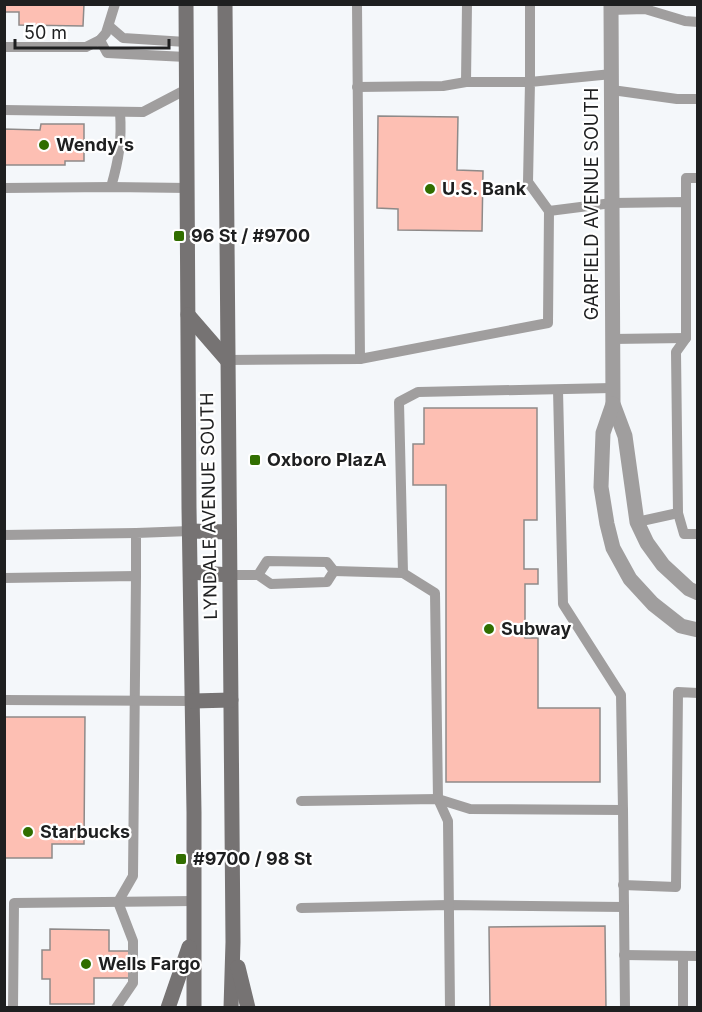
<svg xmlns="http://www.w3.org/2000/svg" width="702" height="1012" viewBox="0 0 702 1012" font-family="Inter,sans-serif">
<rect width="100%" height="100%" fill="#f4f7fa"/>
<g fill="#fdbfb3" stroke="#8e8a89" stroke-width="1.5">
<polygon points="4,4 84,4 83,26 19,25 19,12 4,12"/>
<polygon points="378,116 458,117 457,170 483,171 482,231 398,230 398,209 377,208"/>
<polygon points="41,124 84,124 84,161 65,161 65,165 4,165 4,129 40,130"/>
<polygon points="424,408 537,408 537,520 524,520 524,569 538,569 538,584 525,584 525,638 538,638 538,708 600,708 600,782 446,782 446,485 413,485 413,444 424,444"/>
<polygon points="4,717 85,717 84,844 52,844 52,858 4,858"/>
<polygon points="605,926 606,1008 490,1008 489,927"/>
<polygon points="50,929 109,930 109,951 130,951 130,978 94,978 94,1004 50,1004 50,979 42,979 42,950 50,950"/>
</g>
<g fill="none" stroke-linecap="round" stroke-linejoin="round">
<g stroke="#a09e9e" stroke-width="10">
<polyline points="467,4 466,82 530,82 530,4"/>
<polyline points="611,10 645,9 685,21 698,22"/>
<polyline points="109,26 123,38 186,42"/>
<polyline points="100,40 107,53 186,57"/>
<polyline points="4,47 86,47 100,40 106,33 115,4"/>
<polyline points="357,87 443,86 466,82"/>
<polyline points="612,90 677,99 698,99"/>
<polyline points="4,110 143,112 187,89"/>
<path d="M111,187C119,159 122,140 120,112"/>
<polyline points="4,188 111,187 188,188"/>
<polyline points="686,202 686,178 698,178"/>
<polyline points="549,211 528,182 530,82 612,74"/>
<polyline points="612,339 686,338"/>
<polyline points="360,359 548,323 549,211 612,203 686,202 686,338 676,352 678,513 684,534 698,534"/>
<polyline points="227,360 360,359 357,4"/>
<polyline points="637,522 678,513"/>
<polyline points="4,535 136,533"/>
<polygon points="267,561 327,562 334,571 327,582 271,584 258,575"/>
<polyline points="334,571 403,573"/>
<polyline points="229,575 258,575"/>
<polyline points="136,576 136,533 190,531"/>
<polyline points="4,578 136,576 133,876 118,902"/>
<polyline points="4,700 193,701"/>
<polyline points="301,801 438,799 470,809 623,810 621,695 563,604 558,390"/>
<polyline points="623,810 625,1008"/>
<polyline points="623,885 676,887 678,692 698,693"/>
<polyline points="301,908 449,905 624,907"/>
<polyline points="624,955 698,956"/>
<polyline points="683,956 683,1008"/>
<polyline points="13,1008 14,903 194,901"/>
<polyline points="116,1008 133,983 133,941 118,902"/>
<polyline points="450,1008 448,821 438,799 435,593 403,573 399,402 418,392 612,388"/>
</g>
<g stroke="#a09e9e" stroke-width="15">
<polyline points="611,4 613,404 625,436 637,522 647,543 663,565 689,589 698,593"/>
<polyline points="613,404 603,433 601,487 607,524 613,548 630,579 653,604 681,626 698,630"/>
</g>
<g stroke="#767373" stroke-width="15">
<polyline points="186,4 189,508 194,812 194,1008"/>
<polyline points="225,4 233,942 231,1008"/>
<polyline points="188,315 227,360"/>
<polyline points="190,531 229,532"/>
<polyline points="191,572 229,575"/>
<polyline points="193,701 231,700"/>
<polyline points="238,967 248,1008"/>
<polyline points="168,1008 189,947"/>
</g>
</g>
<g fill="#316e00" stroke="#fff" stroke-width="2">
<circle cx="44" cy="145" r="6"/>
<circle cx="430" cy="189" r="6"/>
<rect x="173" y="230" width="12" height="12" rx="3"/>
<rect x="249" y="454" width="12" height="12" rx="3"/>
<circle cx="489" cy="629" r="6"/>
<circle cx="28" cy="832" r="6"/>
<rect x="175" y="853" width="12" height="12" rx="3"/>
<circle cx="86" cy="964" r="6"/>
</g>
<g text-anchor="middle" stroke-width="4.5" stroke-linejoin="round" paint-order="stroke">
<g font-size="18" font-weight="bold" fill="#1e1f20" stroke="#fff" text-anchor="start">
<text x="56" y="151">Wendy's</text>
<text x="442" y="195">U.S. Bank</text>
<text x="191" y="242">96 St / #9700</text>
<text x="267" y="466">Oxboro PlazA</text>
<text x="501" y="635">Subway</text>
<text x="40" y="838">Starbucks</text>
<text x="193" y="865">#9700 / 98 St</text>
<text x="98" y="970">Wells Fargo</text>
</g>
<g font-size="18" fill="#1e1f20" stroke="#fff">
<text transform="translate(592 204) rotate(-90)" y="6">GARFIELD AVENUE SOUTH</text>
<text transform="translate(209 506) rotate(-91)" y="6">LYNDALE AVENUE SOUTH</text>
</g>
</g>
<rect width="702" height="1012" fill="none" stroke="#1e1f20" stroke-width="12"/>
<path d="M15 39v9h154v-9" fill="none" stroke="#1e1f20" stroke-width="3"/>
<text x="24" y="39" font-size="18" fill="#1e1f20" stroke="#ffffff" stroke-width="4.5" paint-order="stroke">50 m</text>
</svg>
